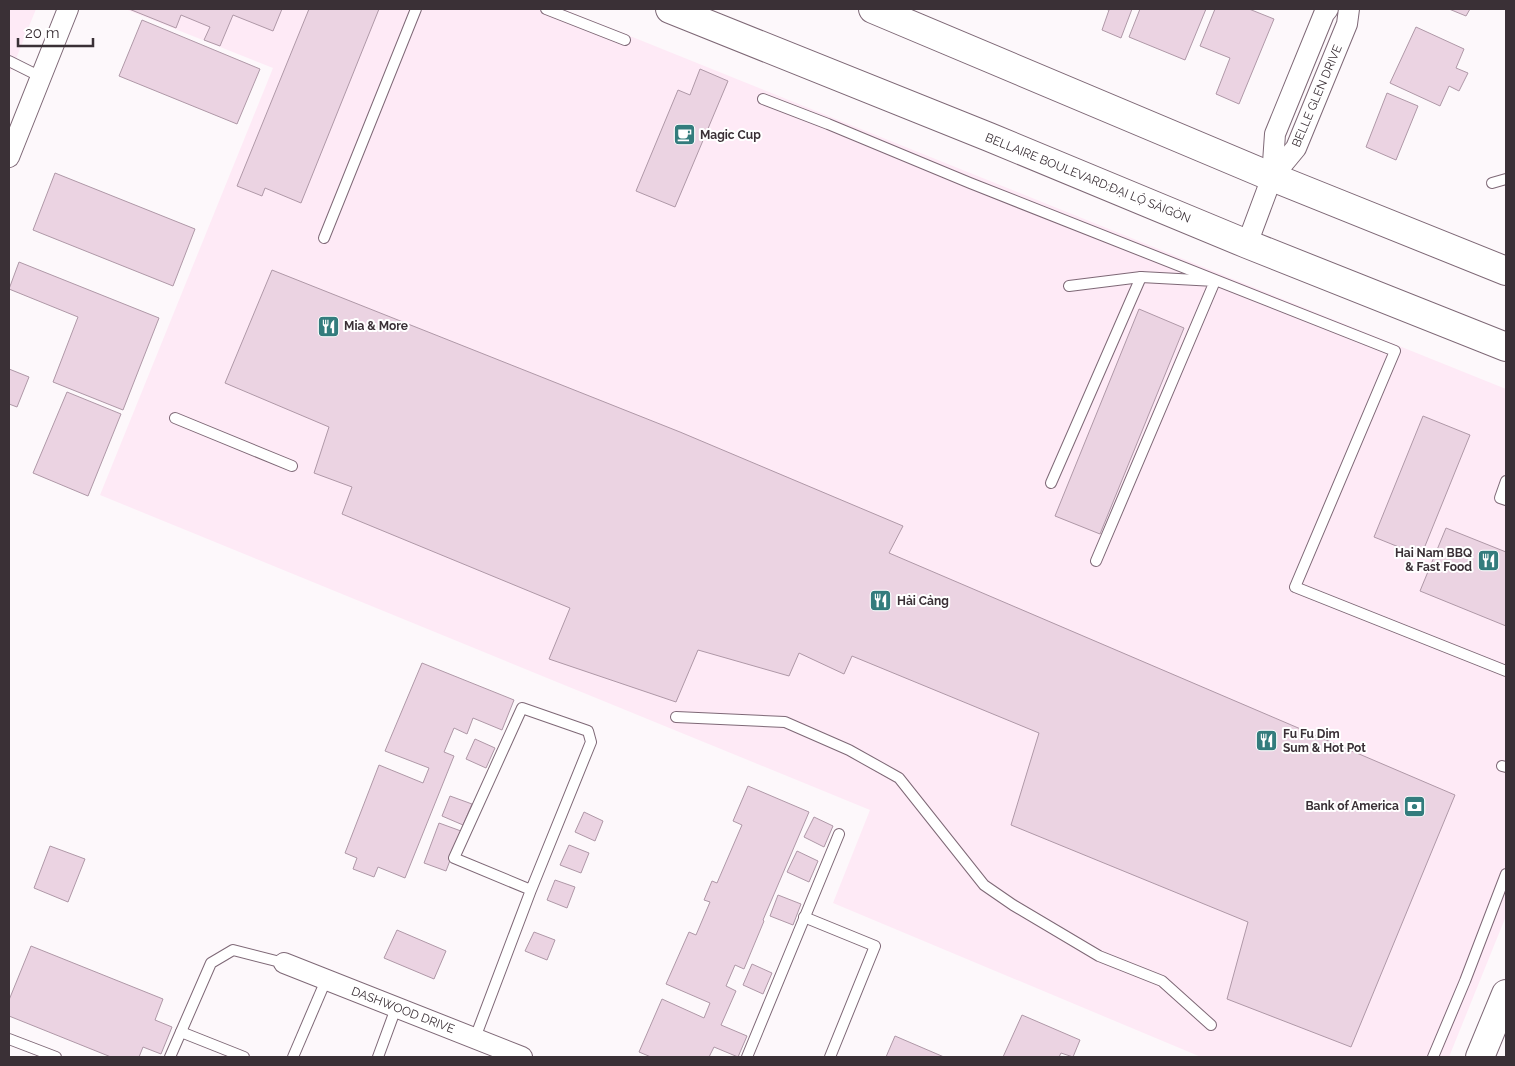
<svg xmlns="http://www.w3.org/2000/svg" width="1515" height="1066" viewBox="0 0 1515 1066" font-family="Raleway,sans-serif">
<rect width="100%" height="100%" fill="#fdf8fb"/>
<g fill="#feeaf6">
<polygon points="9,9 36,9 9,76"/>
<polygon points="125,9 563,9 1506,389 1506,916 1449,1057 1201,1057 833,903 870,810 100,495 273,68"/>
</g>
<g fill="#ebd3e2" stroke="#af98a7">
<polygon points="129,9 282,9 273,31 233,15 220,46 204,40 210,27 181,15 176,28"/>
<polygon points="309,9 379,9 301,203 265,188 262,196 237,186"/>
<polygon points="1105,9 1132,9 1121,38 1102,30 1109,10"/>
<polygon points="1140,9 1206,9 1185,60 1129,37"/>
<polygon points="1215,9 1249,9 1274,19 1239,104 1216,94 1230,58 1200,46"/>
<polygon points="1449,9 1470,9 1466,16"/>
<polygon points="142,20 260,69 237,124 119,76"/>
<polygon points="1416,27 1464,49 1456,68 1468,73 1459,91 1449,86 1440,106 1390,83"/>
<polygon points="700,69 728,81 675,207 636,191 678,90 690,95"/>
<polygon points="1387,93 1418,106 1396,160 1366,147"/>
<polygon points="55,173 195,229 173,286 33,230"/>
<polygon points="19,262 159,318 123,410 53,382 78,317 9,289"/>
<polygon points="272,270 680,432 903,526 889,553 1455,795 1351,1047 1227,999 1248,922 1011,825 1039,733 852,656 844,674 799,653 789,676 698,650 676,702 549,659 570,608 342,514 352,487 314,473 329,427 225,383"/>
<polygon points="1139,309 1184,328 1100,534 1055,516"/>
<polygon points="9,369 29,377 17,407 9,404"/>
<polygon points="67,392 121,414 88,496 33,473"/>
<polygon points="1423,416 1470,435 1421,556 1374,537"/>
<polygon points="1446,528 1506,552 1506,626 1420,591"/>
<polygon points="422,663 514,700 502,730 473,718 467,734 454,728 444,752 454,756 405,878 378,867 374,877 353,869 357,858 345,853 379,765 423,783 429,768 385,751"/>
<polygon points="475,739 495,748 486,768 466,759"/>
<polygon points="748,786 809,812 763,920 764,921 744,969 735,965 726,986 736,991 721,1025 747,1036 738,1057 714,1047 709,1057 651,1057 639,1052 662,999 704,1018 710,1003 666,984 689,932 696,935 710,902 704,900 712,881 717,883 742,825 733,821"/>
<polygon points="450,796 472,804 463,825 442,816"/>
<polygon points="584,812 603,821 595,841 575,832"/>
<polygon points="814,817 833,826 824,847 804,837"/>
<polygon points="439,823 461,831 446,871 424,863"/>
<polygon points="569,845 589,853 581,873 560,865"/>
<polygon points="50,846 85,859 68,902 34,888"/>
<polygon points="797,851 818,861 809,882 787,872"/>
<polygon points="555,880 575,887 567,908 547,900"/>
<polygon points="778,895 801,904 793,925 770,916"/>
<polygon points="397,930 446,951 434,979 384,958"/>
<polygon points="534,932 555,940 547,960 525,951"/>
<polygon points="31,946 163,999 155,1020 172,1027 161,1054 143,1047 139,1057 111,1057 9,1016 9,1000"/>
<polygon points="752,964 772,973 763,994 743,985"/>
<polygon points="1022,1015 1080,1040 1073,1057 1061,1053 1059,1057 1003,1057"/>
<polygon points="895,1036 944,1057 886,1057"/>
</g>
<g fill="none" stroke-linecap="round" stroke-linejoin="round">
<defs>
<g id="lane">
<polyline points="546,9 625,40"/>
<polyline points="9,61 41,77"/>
<polyline points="763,99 828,124 970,183 1395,351 1295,587 1506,671"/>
<polyline points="1492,183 1506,179"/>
<polyline points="324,238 416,9"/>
<polyline points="1069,286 1141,277 1215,281 1096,561"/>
<polyline points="175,418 292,466"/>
<polyline points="1506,481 1500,498 1506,500"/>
<polyline points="1051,483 1141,277"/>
<polyline points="676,717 785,722 849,750 899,778 984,885 1013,905 1099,956 1162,981 1211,1025"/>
<polyline points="1502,766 1506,767"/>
<polyline points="804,917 875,946 830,1057"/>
<polyline points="181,1032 244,1057"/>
<polyline points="475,1038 531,890 591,742 588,731 522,708 454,858 531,890"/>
<polyline points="9,1039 56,1057"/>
<polyline points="170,1057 211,963 233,950 284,963"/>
<polyline points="293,1057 326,980"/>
<polyline points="378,1057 396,1008"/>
<polyline points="747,1057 839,834"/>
<polyline points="1433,1057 1465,981 1506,874"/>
</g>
<g id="street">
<polyline points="9,157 68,9"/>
<polyline points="1272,177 1296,148 1347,24 1349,9"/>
<polyline points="1247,244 1272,177 1275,134 1324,14 1328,9"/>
<polyline points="284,963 522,1057"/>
</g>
<polyline id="secondary" points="1480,1057 1506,994"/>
<g id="primary">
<polyline points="670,9 989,137 1247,244 1506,347"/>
<polyline points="873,9 1272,177 1506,271"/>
</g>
</defs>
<use href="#lane" stroke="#7e6876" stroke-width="12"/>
<use href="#street" stroke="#7e6876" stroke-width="22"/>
<use href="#secondary" stroke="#7e6876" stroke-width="30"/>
<use href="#primary" stroke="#7e6876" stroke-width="30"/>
<use href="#lane" stroke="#fff" stroke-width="10"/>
<use href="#street" stroke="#fff" stroke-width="20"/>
<use href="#secondary" stroke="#fff" stroke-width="28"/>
<use href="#primary" stroke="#fff" stroke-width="28"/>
</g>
<defs>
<symbol id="cafe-square" viewBox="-11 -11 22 22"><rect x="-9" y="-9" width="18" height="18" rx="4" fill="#337c7d" stroke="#fff"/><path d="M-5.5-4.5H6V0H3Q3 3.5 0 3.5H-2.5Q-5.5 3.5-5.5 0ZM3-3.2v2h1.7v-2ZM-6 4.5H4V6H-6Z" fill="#fff"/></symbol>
<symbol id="restaurant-square" viewBox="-11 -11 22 22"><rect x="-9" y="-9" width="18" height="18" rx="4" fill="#337c7d" stroke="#fff"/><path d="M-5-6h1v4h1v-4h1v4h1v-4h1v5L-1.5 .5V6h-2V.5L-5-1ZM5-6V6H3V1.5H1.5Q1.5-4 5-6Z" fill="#fff"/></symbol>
<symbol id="bank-square" viewBox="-11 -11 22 22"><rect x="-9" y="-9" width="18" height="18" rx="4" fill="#337c7d" stroke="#fff"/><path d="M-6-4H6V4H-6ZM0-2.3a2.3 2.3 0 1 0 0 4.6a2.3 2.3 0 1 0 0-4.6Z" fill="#fff"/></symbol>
</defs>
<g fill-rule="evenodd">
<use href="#cafe-square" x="672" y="122" width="25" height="25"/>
<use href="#restaurant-square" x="316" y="314" width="25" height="25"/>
<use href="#restaurant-square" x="1476" y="548" width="25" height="25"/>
<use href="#restaurant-square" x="868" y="588" width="25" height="25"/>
<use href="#restaurant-square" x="1254" y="728" width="25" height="25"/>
<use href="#bank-square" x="1402" y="794" width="25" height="25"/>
</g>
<g text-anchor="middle" stroke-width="4" stroke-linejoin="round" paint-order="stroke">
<g font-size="12" fill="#3a3036" stroke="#fff">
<text transform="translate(1317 96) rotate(-67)" y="4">BELLE GLEN DRIVE</text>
<text transform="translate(1088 178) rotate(22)" y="4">BELLAIRE BOULEVARD;ĐẠI LỘ SÀIGÒN</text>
<text transform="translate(403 1010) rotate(21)" y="4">DASHWOOD DRIVE</text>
</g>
<g font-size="12" font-weight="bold" fill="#3a3036" stroke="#fff" text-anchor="start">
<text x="700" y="139">Magic Cup</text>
<text x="344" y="330">Mia &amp; More</text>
<text x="1472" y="557" text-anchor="end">Hai Nam BBQ<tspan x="1472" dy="14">&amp; Fast Food</tspan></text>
<text x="897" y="605">Hải Cảng</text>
<text x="1283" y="738">Fu Fu Dim<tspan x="1283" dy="14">Sum &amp; Hot Pot</tspan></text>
<text x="1399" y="810" text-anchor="end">Bank of America</text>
</g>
</g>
<rect width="1515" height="1066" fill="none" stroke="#3a3036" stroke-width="20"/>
<path d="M18 38v8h75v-8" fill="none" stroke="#3a3036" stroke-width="2.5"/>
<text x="25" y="38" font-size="15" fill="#3a3036" stroke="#ffffff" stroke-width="4" paint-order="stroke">20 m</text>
</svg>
